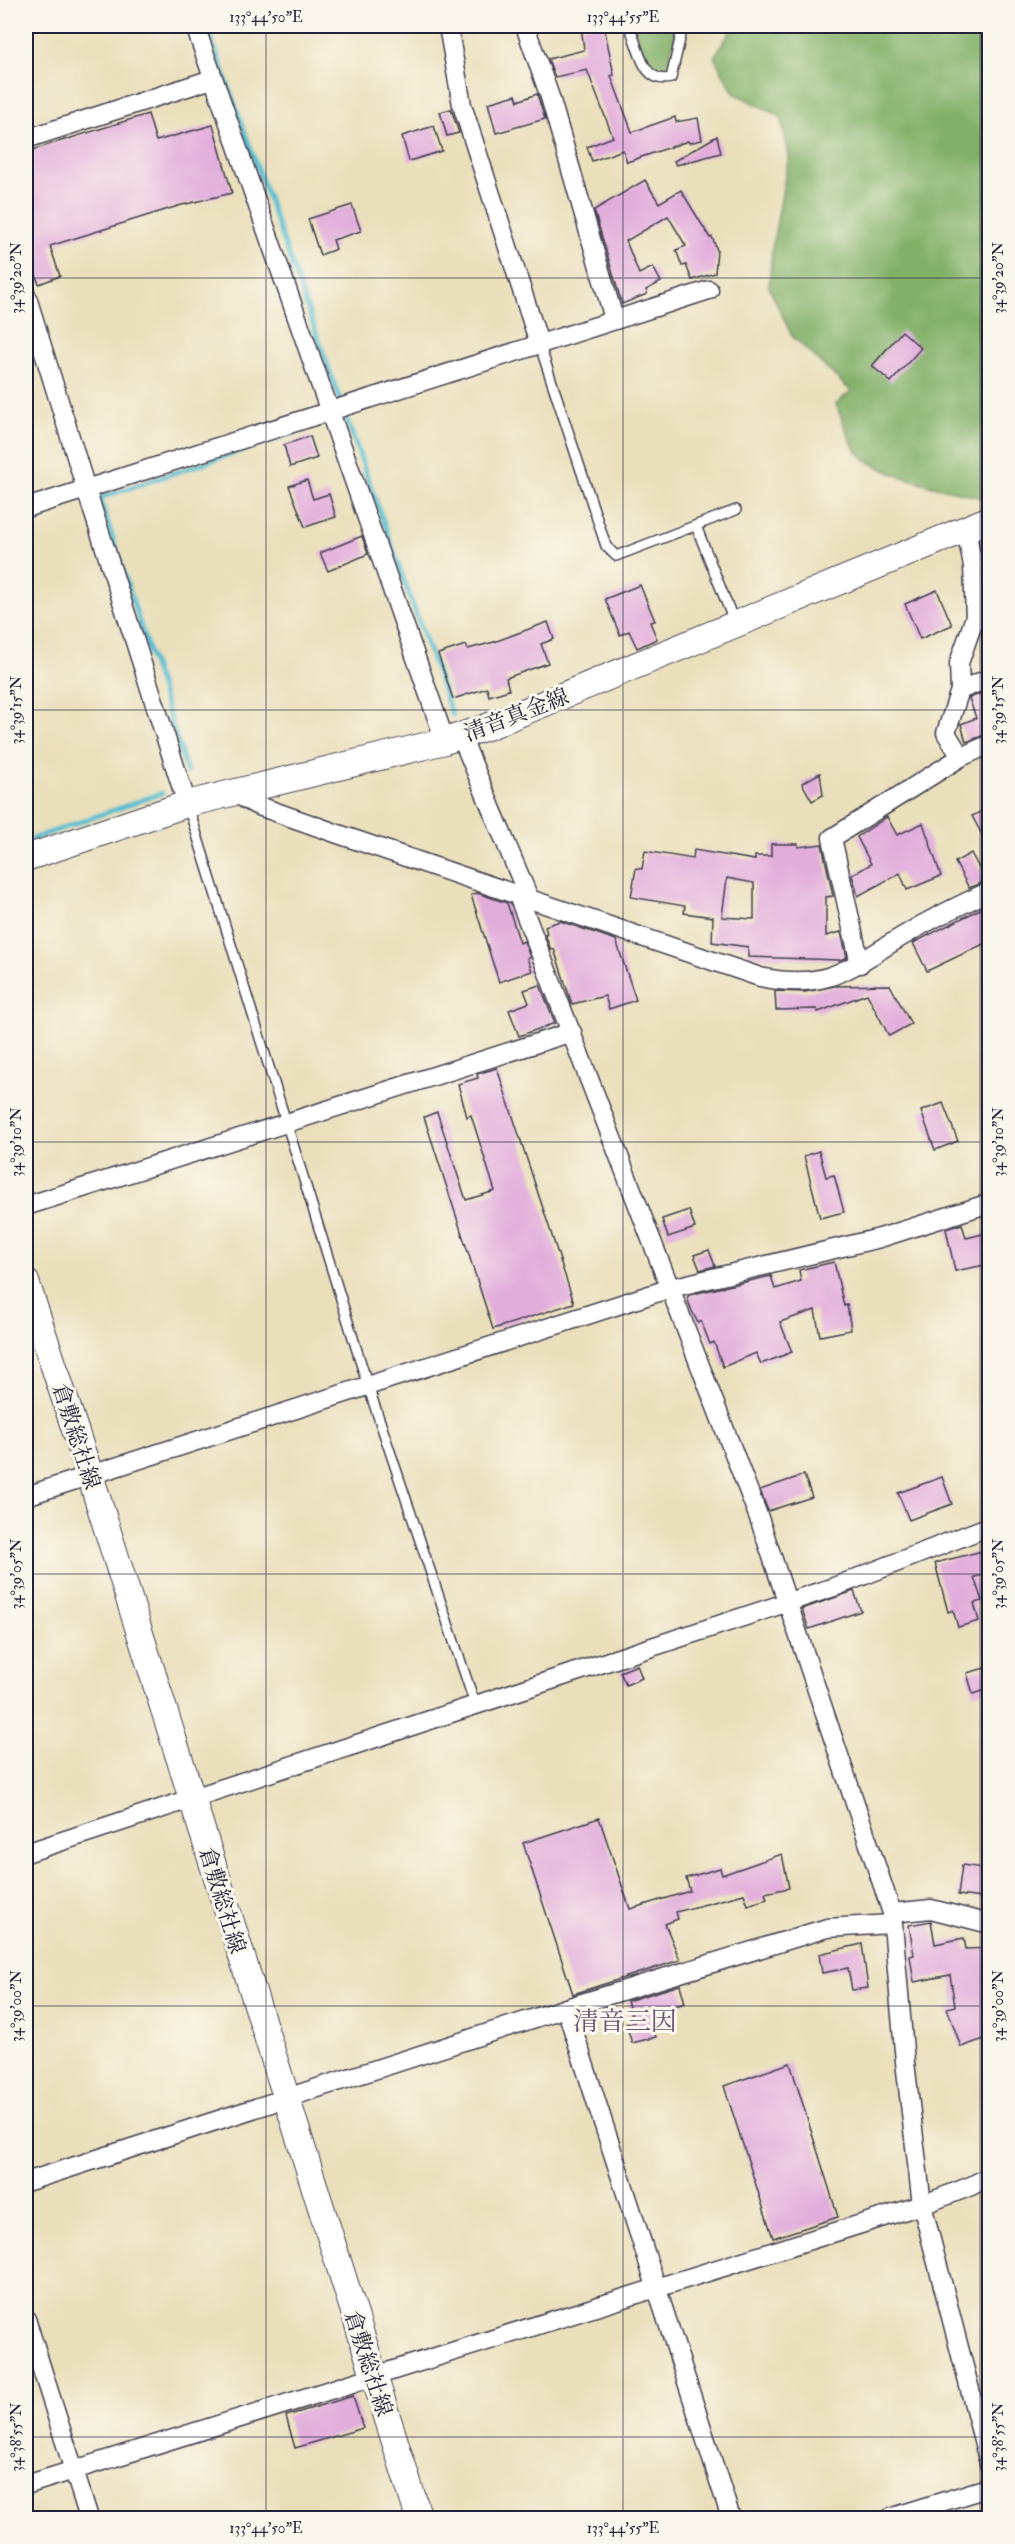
<svg xmlns="http://www.w3.org/2000/svg" width="1015" height="2544" viewBox="0 0 1015 2544" font-family="'IM FELL Double Pica','Noto Serif JP',serif">
<rect width="100%" height="100%" fill="#fbf7ec"/>
<filter id="ink" filterUnits="userSpaceOnUse"><feTurbulence type="fractalNoise" baseFrequency=".0167" numOctaves="2"/><feDisplacementMap in="SourceGraphic" scale="12" xChannelSelector="R" yChannelSelector="G"/><feConvolveMatrix kernelMatrix="1 2 1 2 8 2 1 2 1" color-interpolation-filters="sRGB"/></filter>
<filter id="wash" filterUnits="userSpaceOnUse"><feTurbulence type="fractalNoise" baseFrequency=".008" numOctaves="4" result="noise"/><feDisplacementMap in="SourceGraphic" scale="24" xChannelSelector="R" yChannelSelector="G"/><feGaussianBlur stdDeviation="1.35" result="paint"/><feColorMatrix in="noise" values="0 0 0 0 0 0 0 0 0 0 0 0 0 0 0 0 0 1.4 0 .05"/><feComposite in="paint" operator="in"/></filter>
<g filter="url(#wash)">
<rect width="100%" height="100%" fill="#eadfbb"/>
<g fill="#82b068" stroke="#526952" stroke-width="1.5">
<path d="M633,26H678L666,71C643,71 640,43 633,26Z"/>
<path d="M737,26H989V500C956,490 876,478 856,450C847,437 842,418 836,404L851,391L792,336L769,287L772,249L789,155L781,117L734,93L714,57L732,29Z"/>
</g>
<g fill="none" stroke-linecap="round" stroke-linejoin="round">
<g stroke="#52bccf" stroke-width="5">
<polyline points="207,26 452,715"/>
<polyline points="187,772 100,498 320,424"/>
<polyline points="26,841 162,793"/>
</g>
</g>
<g id="blocks">
<g fill="#e1aedb" fill-rule="evenodd">
<polygon points="581,26 604,26 614,75 611,76 632,132 675,117 676,122 698,118 702,140 689,143 688,141 627,162 623,150 592,161 587,147 613,137 587,70 555,77 548,59 584,50"/>
<polygon points="537,94 545,119 496,133 488,103 516,95 518,101"/>
<polygon points="451,109 459,133 447,136 440,112"/>
<polygon points="148,114 156,141 213,125 232,193 178,206 50,246 60,276 39,284 26,247 26,152"/>
<polygon points="434,126 442,151 409,161 402,136"/>
<polygon points="717,136 721,153 676,165 674,161"/>
<polygon points="645,180 659,203 681,190 710,238 712,237 717,250 715,273 692,280 686,265 682,266 676,250 686,246 668,216 626,241 639,274 653,267 661,282 646,290 647,294 622,304 594,210"/>
<polygon points="352,205 361,231 333,240 336,249 320,255 308,219"/>
<polygon points="902,331 921,348 891,382 872,366"/>
<polygon points="310,436 317,458 290,467 284,445"/>
<polygon points="307,480 313,499 329,494 336,517 305,527 289,486"/>
<polygon points="362,536 368,554 328,571 320,553"/>
<polygon points="640,585 655,621 650,622 657,639 637,648 629,631 620,635 605,599"/>
<polygon points="937,590 952,625 920,639 905,604"/>
<polygon points="548,622 554,639 541,644 548,663 506,678 509,690 489,696 487,688 453,699 438,654 466,645 468,649 494,642"/>
<polygon points="990,690 990,733 966,742 961,724 976,718 969,698"/>
<polygon points="820,773 823,795 812,801 802,783"/>
<polygon points="990,807 990,849 972,816"/>
<polygon points="887,817 897,835 923,823 941,876 907,890 900,873 858,896 852,875 871,864 857,837"/>
<path d="M771,844H798V847L822,844L833,896L826,897V936L841,932L847,957L840,960L748,957V947L712,942L713,917L684,913L685,906L631,897L636,868L642,869L645,851L693,859L694,850L755,860V856H771ZM727,878L754,883V919L722,917Z"/>
<polygon points="971,853 986,881 969,888 955,862"/>
<polygon points="477,893 507,903 520,943 524,941 530,957 527,958 532,971 499,982 471,895"/>
<polygon points="990,904 990,941 927,971 913,943"/>
<polygon points="560,921 616,940 636,1000 609,1009 605,996 572,1004 554,949 551,950 545,934 547,934 545,926"/>
<polygon points="540,985 555,1023 519,1036 509,1010 529,1003 524,990"/>
<polygon points="890,985 911,1024 889,1036 867,994 818,1012 817,1009 776,1010 775,991 805,992 834,986"/>
<polygon points="497,1068 574,1303 493,1329 424,1117 437,1112 466,1200 495,1191 471,1115 467,1117 458,1084 478,1078 477,1074"/>
<polygon points="943,1103 958,1141 935,1150 921,1111"/>
<polygon points="819,1151 826,1177 834,1175 844,1212 820,1218 804,1156"/>
<polygon points="689,1210 695,1228 668,1237 662,1219"/>
<polygon points="962,1224 966,1238 987,1233 990,1264 955,1271 946,1229"/>
<polygon points="709,1250 715,1266 700,1270 694,1255"/>
<polygon points="834,1262 844,1306 847,1305 851,1330 820,1336 815,1310 780,1322 792,1352 761,1364 756,1353 723,1367 714,1342 710,1344 701,1321 698,1323 692,1311 687,1298 689,1295 771,1276 775,1289 801,1281 799,1270"/>
<polygon points="804,1475 812,1497 768,1511 760,1490"/>
<polygon points="942,1477 952,1504 909,1520 898,1493"/>
<polygon points="990,1549 990,1574 974,1577 982,1601 974,1603 979,1621 958,1627 953,1610 948,1612 935,1563"/>
<polygon points="854,1591 861,1611 809,1629 802,1609"/>
<polygon points="637,1665 642,1678 626,1685 620,1672"/>
<polygon points="985,1668 990,1689 973,1694 967,1673"/>
<polygon points="599,1818 630,1909 690,1891 686,1878 720,1868 722,1875 782,1854 789,1888 765,1893 767,1899 748,1905 744,1894 676,1912 678,1919 665,1924 680,1960 573,1994 523,1843"/>
<polygon points="962,1865 990,1869 990,1899 958,1895"/>
<polygon points="931,1921 935,1944 964,1938 966,1949 990,1948 990,2037 961,2047 947,2008 955,2006 950,1975 914,1982 910,1956 914,1955 909,1925"/>
<polygon points="862,1944 868,1988 852,1990 848,1968 822,1973 819,1954"/>
<polygon points="680,1985 685,2003 649,2014 656,2037 632,2043 626,2024 634,2022 627,2001"/>
<polygon points="790,2063 838,2217 773,2238 724,2086"/>
<polygon points="353,2396 363,2428 295,2448 286,2416"/>
</g>
</g>
</g>
<g filter="url(#ink)">
<use href="#blocks" fill-opacity="0" stroke="#403e4e" stroke-width="1.5"/>
<g fill="none" stroke-linecap="round" stroke-linejoin="round">
<defs>
<g id="service">
<path d="M629,26C639,45 641,85 671,78L683,26"/>
<polyline points="539,343 606,546 616,556 736,510"/>
<polyline points="696,526 735,624"/>
<polyline points="188,806 368,1386 476,1707"/>
</g>
<g id="minor">
<polyline points="195,26 445,741"/>
<polyline points="448,26 462,105 539,343"/>
<polyline points="525,26 550,97 614,319"/>
<polyline points="26,139 212,79"/>
<polyline points="26,294 86,489 26,508"/>
<polyline points="960,690 959,663 975,617 973,566 966,529"/>
<polyline points="461,736 529,898"/>
<polyline points="961,757 946,733 960,690 990,678"/>
<path d="M233,792L256,805L341,835L760,977C830,992 851,966 908,933C934,917 962,904 990,891"/>
<polyline points="187,804 86,489 709,290"/>
<polyline points="517,893 759,1518 892,1913 905,2062 922,2205 990,2467"/>
<polyline points="860,964 832,838 961,757 990,744"/>
<polyline points="26,1206 572,1032"/>
<polyline points="26,1496 671,1288 880,1238 990,1203"/>
<polyline points="26,1853 834,1587 990,1526"/>
<polyline points="892,1913 931,1909 990,1924"/>
<polyline points="566,2008 731,2518"/>
<polyline points="26,2182 566,2008 827,1928 891,1924"/>
<polyline points="26,2319 89,2518"/>
<polyline points="26,2485 922,2205 971,2186 990,2176"/>
<polyline points="890,2518 990,2487"/>
</g>
<g id="secondary">
<polyline points="26,858 187,804 445,741 487,727 990,519"/>
<polyline points="26,1282 90,1475 419,2518"/>
</g>
</defs>
<use href="#service" stroke="#403e4e" stroke-width="12"/>
<use href="#minor" stroke="#403e4e" stroke-width="21"/>
<use href="#secondary" stroke="#403e4e" stroke-width="28"/>
<use href="#service" stroke="#fff" stroke-width="9"/>
<use href="#minor" stroke="#fff" stroke-width="18"/>
<use href="#secondary" stroke="#fff" stroke-width="26"/>
</g>
</g>
<path fill="none" stroke="#22223b" stroke-width="1.5" stroke-opacity="0.45" d="M266,26V2518M623,26V2518M980,26V2518M26,278H990M26,710H990M26,1142H990M26,1574H990M26,2006H990M26,2437H990"/>
<g text-anchor="middle" stroke-width="6" stroke-linejoin="round" paint-order="stroke">
<g font-size="22" fill="#22223b" stroke="#fbf7ec">
<text transform="translate(516 714) rotate(-21)" y="8">清音真金線</text>
<text transform="translate(77 1436) rotate(72)" y="8">倉敷総社線</text>
<text transform="translate(223 1900) rotate(73)" y="8">倉敷総社線</text>
<text transform="translate(369 2363) rotate(72)" y="8">倉敷総社線</text>
</g>
<g font-size="26" fill="#655373" stroke="#fbf7ec">
<text x="625" y="2030">清音三因</text>
</g>
</g>
<rect width="1015" height="2544" fill="none" stroke="#fbf7ec" stroke-width="66"/>
<rect x="33" y="33" width="949" height="2478" fill="none" stroke="#22223b" stroke-width="2"/>
<g font-size="15" text-anchor="middle" fill="#22223b">
<text x="266" y="22">133°44'50"E</text>
<text x="623" y="22">133°44'55"E</text>
<text transform="translate(16 278) rotate(-90)" y="5">34°39'20"N</text>
<text transform="translate(998 278) rotate(-90)" y="5">34°39'20"N</text>
<text transform="translate(16 710) rotate(-90)" y="5">34°39'15"N</text>
<text transform="translate(998 710) rotate(-90)" y="5">34°39'15"N</text>
<text transform="translate(16 1142) rotate(-90)" y="5">34°39'10"N</text>
<text transform="translate(998 1142) rotate(-90)" y="5">34°39'10"N</text>
<text transform="translate(16 1574) rotate(-90)" y="5">34°39'05"N</text>
<text transform="translate(998 1574) rotate(-90)" y="5">34°39'05"N</text>
<text transform="translate(16 2006) rotate(-90)" y="5">34°39'00"N</text>
<text transform="translate(998 2006) rotate(-90)" y="5">34°39'00"N</text>
<text transform="translate(16 2437) rotate(-90)" y="5">34°38'55"N</text>
<text transform="translate(998 2437) rotate(-90)" y="5">34°38'55"N</text>
<text x="266" y="2533">133°44'50"E</text>
<text x="623" y="2533">133°44'55"E</text>
</g>
</svg>
